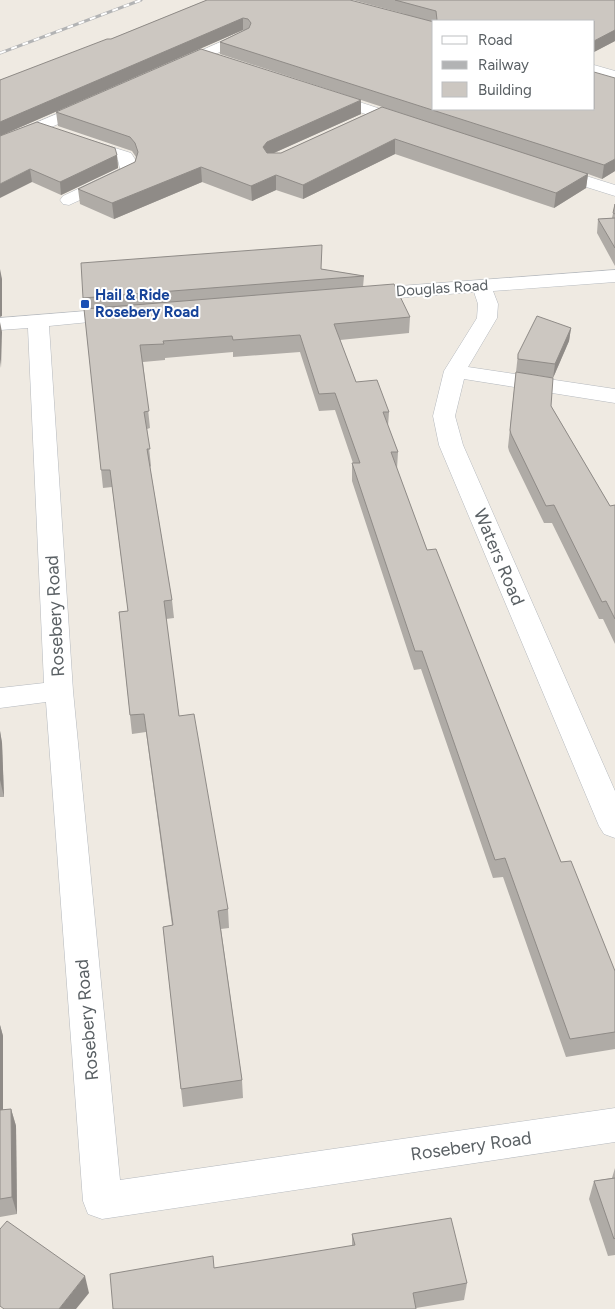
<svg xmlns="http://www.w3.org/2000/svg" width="615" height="1309" viewBox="0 0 615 1309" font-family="Figtree,sans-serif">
<rect width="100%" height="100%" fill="#efeae2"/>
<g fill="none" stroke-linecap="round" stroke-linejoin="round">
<defs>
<g id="minor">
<polygon points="243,32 248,33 250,36 248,39 183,69 173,69 170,66 173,63"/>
<polygon points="594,65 615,71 615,81 594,75"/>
<polygon points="326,91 414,120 416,123 414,126 408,128 320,99 318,96 320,93"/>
<polygon points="92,99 98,101 100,104 98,107 0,149 0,138"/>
<path d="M80,137L131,153C136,160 140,167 135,175L69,205L63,204L60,200L63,196L120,169L118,160L74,146L72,142L74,138Z"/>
<polygon points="551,165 615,185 615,196 545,174 542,170 545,166"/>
<polygon points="615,270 615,282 493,291 498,304 497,318 468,367 615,389 615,403 464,379 455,416 463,445 615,791 615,838 604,834 599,826 439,445 433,416 444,371 477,318 478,304 474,292 360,301 353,299 350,295 353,291 360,289"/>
<polygon points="123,308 130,310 133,314 130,318 49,326 73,691 120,1180 615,1108 615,1142 102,1219 88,1214 83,1201 46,702 0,708 0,688 44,683 28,328 0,330 0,318"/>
</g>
</defs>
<use href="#minor" stroke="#b5b9be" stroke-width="1"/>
<use href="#minor" fill="#fff" fill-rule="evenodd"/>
<defs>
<polyline id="rail" points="0,53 141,0"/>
</defs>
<use href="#rail" stroke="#b2b3b4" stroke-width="3"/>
<use href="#rail" stroke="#fff" stroke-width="2" stroke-dasharray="6" stroke-linecap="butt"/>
</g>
<g fill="#afaba6">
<polygon points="207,0 405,14 353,0 615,0 615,41 594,52 594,21 434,21 434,109 594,109 615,171 602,179 588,174 586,188 554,208 395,154 303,199 276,190 252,201 202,182 114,219 80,204 78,189 135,162 136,157 132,151 58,126 56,112 361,114 274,153 281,153 382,107 465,134 220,54 220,42 244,30 243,30 0,136 0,80 111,39"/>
<polygon points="0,136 117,155 118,168 61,195 32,182"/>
<polygon points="615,204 615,266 597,233 598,219 612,218"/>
<polygon points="321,269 364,276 363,287 410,317 409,333 340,340 356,382 389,412 388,426 398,452 397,469 427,550 561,862 615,971 615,1049 566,1057 503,877 493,878 421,669 414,670 352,481 352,463 353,463 335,410 319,411 300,352 233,357 233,352 165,358 165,360 143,362 150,428 147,429 151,466 150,467 172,600 174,618 166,619 179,716 228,909 229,928 221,929 242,1080 243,1098 183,1107 163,927 172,925 146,732 132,734 119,612 128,611 112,487 103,488 83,298"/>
<polygon points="571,328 569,341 553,378 516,372 518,354"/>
<polygon points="516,372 551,406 610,506 615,505 615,644 603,619 599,619 552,523 544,523 509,451 508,447"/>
<polygon points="0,731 2,743 4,797 0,797"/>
<polygon points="0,1025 3,1036 3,1110 11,1109 16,1126 17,1214 0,1217"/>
<polygon points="615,1168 615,1255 608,1256 589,1199 594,1181 612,1178"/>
<polygon points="352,1234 467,1283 464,1300 416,1308 352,1245"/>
</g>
<g fill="#8f8b87">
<polygon points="243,18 243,30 0,136 0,122"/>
<polygon points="615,30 615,41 594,52 594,41"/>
<polygon points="361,100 361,114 267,156 263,147 267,142"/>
<polygon points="395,139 395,154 303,199 303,185"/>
<polygon points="117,155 118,168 61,195 60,182"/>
<polygon points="615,159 615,171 602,179 604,165"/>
<polygon points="201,167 202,182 114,219 112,203"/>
<polygon points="30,169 32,182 0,198 0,184"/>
<polygon points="588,174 586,188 554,208 556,193"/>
<polygon points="276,175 276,190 252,201 251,186"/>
<polygon points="0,269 2,279 2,316 0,317"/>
<polygon points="0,322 2,332 1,368 0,359"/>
<polygon points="571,328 569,341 553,378 555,364"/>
<polygon points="0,731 2,743 4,797 0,780"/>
<polygon points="0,1025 3,1036 3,1128 0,1116"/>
<polygon points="11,1109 16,1126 17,1214 12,1197"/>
<polygon points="85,1276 89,1293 76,1309 59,1309"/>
</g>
<g fill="#ccc7c1" stroke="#8f8b87">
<polygon points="207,0 350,0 434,22 434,109 594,109 594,72 615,78 615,159 604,165 220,42 249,28 251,23 248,19 243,18 0,122 0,80 107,39 111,39"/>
<polygon points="395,0 615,0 615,30 594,41 594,21 435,21 437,20 436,11"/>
<polygon points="201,49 361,100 267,142 263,147 267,153 281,153 382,107 588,174 556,193 395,139 303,185 276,175 251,186 201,167 112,203 78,189 135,162 138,152 135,143 130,137 56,112"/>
<polygon points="37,122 115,148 117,155 60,182 30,169 0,184 0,136"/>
<polygon points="615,204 615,214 613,213"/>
<polygon points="615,218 615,248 598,219"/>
<polygon points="322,245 321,269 364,276 83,298 81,263"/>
<polygon points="394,284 410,317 334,324 356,382 377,380 389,412 383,412 398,452 391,452 427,550 436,549 561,862 571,861 615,971 615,1032 570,1039 505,858 495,860 422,651 415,651 352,463 360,463 335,393 319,394 300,335 233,340 232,336 163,341 164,344 140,345 149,411 144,412 150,449 147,449 172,600 164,601 179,716 194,714 228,909 218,911 242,1080 181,1089 163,927 173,925 144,714 130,715 119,612 128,611 110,470 101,470 84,309"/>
<polygon points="537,316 571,328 555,364 518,359 518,354"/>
<polygon points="516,372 553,378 551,406 610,506 615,505 615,619 606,601 602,602 554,505 546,506 511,434 510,430"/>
<polygon points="11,1109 12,1197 0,1199 0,1110"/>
<polygon points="615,1178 615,1238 614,1239 594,1181"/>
<polygon points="451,1218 467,1283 413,1293 416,1309 113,1309 110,1274 213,1256 214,1268 355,1245 352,1234"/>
<polygon points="7,1221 85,1276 59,1309 4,1309 0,1306 0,1229"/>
</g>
<rect fill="#1a4fb4" stroke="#fff" stroke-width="2" x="80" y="299" width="10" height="10" rx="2.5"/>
<g text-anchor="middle" stroke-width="4" stroke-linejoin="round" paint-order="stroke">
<g font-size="15" fill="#5a6064" stroke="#fff">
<text transform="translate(442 288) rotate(-4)" y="5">Douglas Road</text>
</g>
<g font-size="15" font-weight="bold" fill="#164399" stroke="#fff" text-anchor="start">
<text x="95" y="300">Hail &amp; Ride<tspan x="95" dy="17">Rosebery Road</tspan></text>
</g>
<g font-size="18" fill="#5a6064" stroke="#fff">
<text transform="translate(499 557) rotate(67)" y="6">Waters Road</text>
<text transform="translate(55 616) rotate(-93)" y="6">Rosebery Road</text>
<text transform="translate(87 1020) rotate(-95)" y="6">Rosebery Road</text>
<text transform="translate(471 1146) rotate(-8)" y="6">Rosebery Road</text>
</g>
</g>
<rect x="432" y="20" width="162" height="90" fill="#ffffff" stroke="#bdbfc1"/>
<rect x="442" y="36" width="25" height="8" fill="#ffffff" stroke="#bdbfc1"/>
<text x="478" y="45" font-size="15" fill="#5a6064">Road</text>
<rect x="442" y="61" width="25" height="8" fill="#b2b3b4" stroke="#bdbfc1"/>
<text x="478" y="70" font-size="15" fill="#5a6064">Railway</text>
<rect x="442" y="82" width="25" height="15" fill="#ccc7c1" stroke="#bdbfc1"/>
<text x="478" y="95" font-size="15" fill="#5a6064">Building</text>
</svg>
